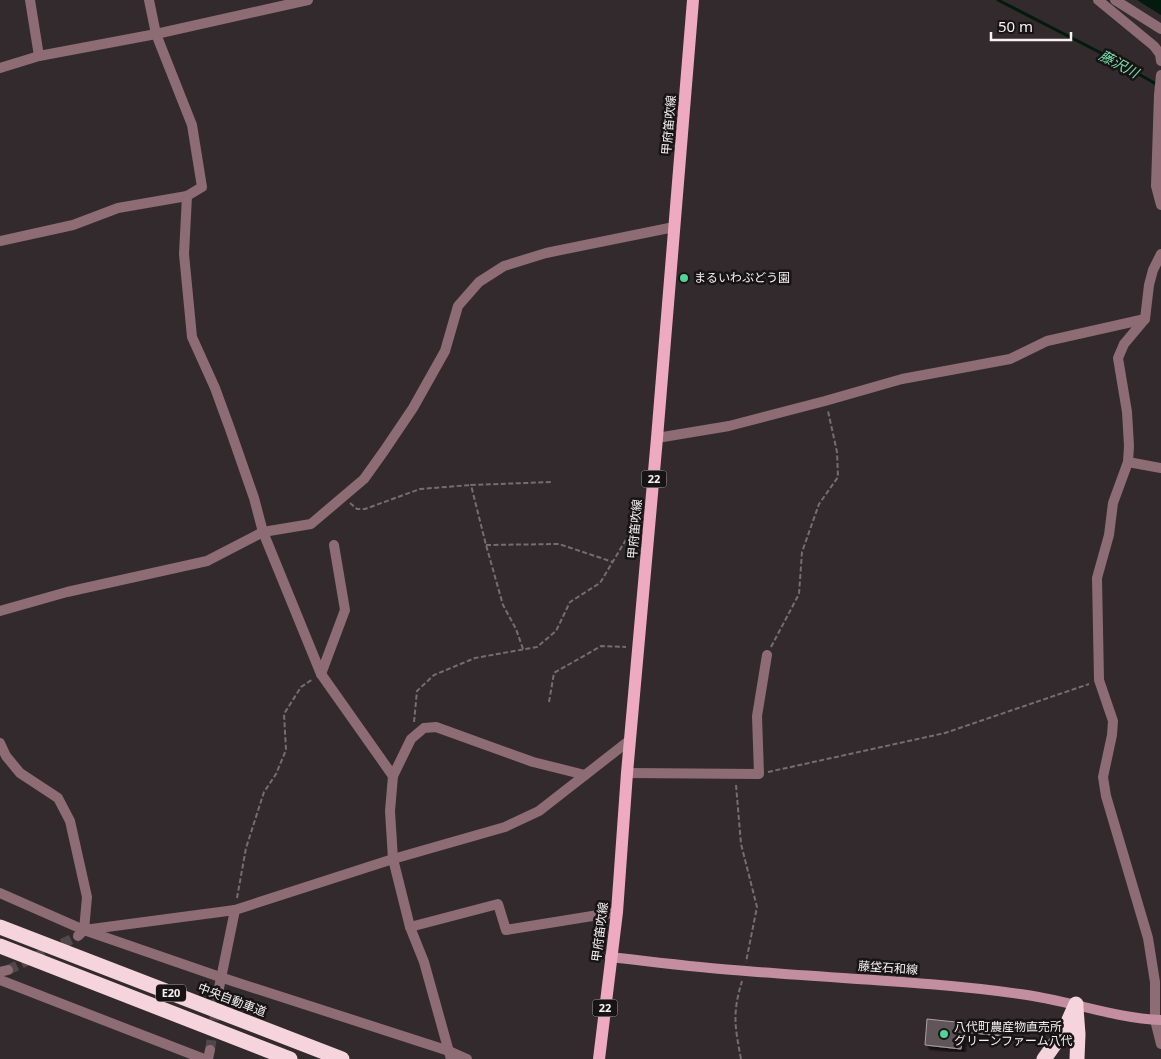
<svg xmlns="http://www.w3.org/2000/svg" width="1161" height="1059" viewBox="0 0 1161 1059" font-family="'Noto Sans','Noto Sans JP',sans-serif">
<defs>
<filter id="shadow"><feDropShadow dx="4" dy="4" stdDeviation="1" flood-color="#0009"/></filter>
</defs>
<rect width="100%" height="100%" fill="#332a2d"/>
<polygon fill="#031a0f" points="1137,0 1161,0 1161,15"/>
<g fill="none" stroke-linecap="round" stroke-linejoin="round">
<polyline stroke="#031a0f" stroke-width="3" points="998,0 1103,54 1158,85"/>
</g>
<polygon fill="#61575a" stroke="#aa9fa2" filter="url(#shadow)" points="927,1019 1003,1027 1002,1036 963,1032 961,1049 925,1045"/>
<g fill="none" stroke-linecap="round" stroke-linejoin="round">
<g stroke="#50484b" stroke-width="10" stroke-dasharray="10 5" stroke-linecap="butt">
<polyline points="8,970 78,936"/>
<polyline points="210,1050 219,988"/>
</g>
<g stroke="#756d70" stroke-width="2" stroke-dasharray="5 2.5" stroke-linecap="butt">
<polyline points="350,503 357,509 365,509 420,489 471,485"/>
<polyline points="486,545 559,544 613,562"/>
<polyline points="771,647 799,594 802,552 819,504 838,477 837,452 828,411"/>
<polyline points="523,649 516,629 503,605 486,545 471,485 552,482"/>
<polyline points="549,702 554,673 601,646 626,647"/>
<polyline points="414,722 417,691 434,675 475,658 537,647 556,631 570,602 600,583 630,533 638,526"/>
<polyline points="768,772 945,733 1089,684"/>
<polyline points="736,785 741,844 757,907 746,962"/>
<polyline points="237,898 246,848 264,792 276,774 286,750 284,714 301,687 313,679"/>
<path d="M741,1059C735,1027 732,1014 742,981"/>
</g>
<g stroke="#8d6c76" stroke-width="10">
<polyline points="30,0 39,56"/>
<polyline points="1098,0 1154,46 1160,54 1161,61"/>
<polyline points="1115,0 1161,29"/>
<polyline points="0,68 39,56 156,34 308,0"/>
<polyline points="1161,75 1159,95 1156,186 1161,205"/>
<polyline points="187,196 184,254 192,337 215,388 230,429 254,498 263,532 321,674 393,776 390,811 393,859 410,927 424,962 451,1059"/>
<polyline points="0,241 73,225 118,208 187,196 202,187 192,125 156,34 149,0"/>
<polyline points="1161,254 1153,270 1149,285 1145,319 1124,344 1118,358 1127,412 1129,446 1128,462 1113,503 1109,535 1097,578 1099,680 1113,721 1112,735 1103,777 1106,796 1148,938 1155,982 1155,1020 1161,1044"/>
<polyline points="657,438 729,426 825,401 902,379 1010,359 1047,341 1145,319"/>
<polyline points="1128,462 1161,468"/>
<polyline points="0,611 67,592 207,561 263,532 311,524 364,479 384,451 413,408 445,351 458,306 479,282 504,266 546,253 674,227"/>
<polyline points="321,674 345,610 334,545"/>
<polyline points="0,743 6,756 20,773 58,798 70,821 87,897 84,930"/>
<polyline points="627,773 759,774 757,716 767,655"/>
<polyline points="393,776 411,739 424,728 436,727 533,762 585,775"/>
<polyline points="0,893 84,930 220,977 449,1051 467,1059"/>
<polyline points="410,927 498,904 506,930 617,912"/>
<polyline points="78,936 84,930 235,910 393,859 505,827 539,811 630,740"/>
<polyline points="0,972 8,970"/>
<polyline points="219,988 235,910"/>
<polyline points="208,1059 210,1050"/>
</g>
<polyline stroke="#8d6c76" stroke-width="10" points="0,980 204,1059"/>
<path stroke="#c38fa0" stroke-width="10" d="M610,957C655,962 700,968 746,971C837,979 929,981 1020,994C1068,1000 1113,1018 1161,1020"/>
<polyline stroke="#edaac0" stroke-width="12" points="599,1059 617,912 627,773 657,438 693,0"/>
<g stroke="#f5d4dd" stroke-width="15">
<polyline points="0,927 342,1059"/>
<polyline points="0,946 290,1059"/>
<polyline points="1076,1008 1078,1034 1077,1059"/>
<polyline points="1044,1059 1064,1031 1076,1004"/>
</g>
</g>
<g fill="#52d397" stroke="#181415" stroke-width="2">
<circle cx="684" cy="278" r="5"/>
<circle cx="944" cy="1034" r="5"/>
</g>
<g text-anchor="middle" stroke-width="5" stroke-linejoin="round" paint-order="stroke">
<g fill="#181415" stroke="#b4afb0" stroke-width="1">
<rect x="641.5" y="470.5" width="25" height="17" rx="4"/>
<rect x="156" y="984.5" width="30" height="17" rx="4"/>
<rect x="592.5" y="999.5" width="25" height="17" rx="4"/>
</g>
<g font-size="11" font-weight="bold" fill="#f7f1f3">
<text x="654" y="483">22</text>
<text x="171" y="997">E20</text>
<text x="605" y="1012">22</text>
</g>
<g font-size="12" fill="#f7f1f3" stroke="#181415">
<text transform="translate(669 125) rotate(-85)" y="4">甲府笛吹線</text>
<text transform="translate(635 529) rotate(-85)" y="4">甲府笛吹線</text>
<text transform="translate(600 932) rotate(-83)" y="4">甲府笛吹線</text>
<text transform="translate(888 968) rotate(4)" y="4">藤垈石和線</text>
<text transform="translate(232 1000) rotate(21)" y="4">中央自動車道</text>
</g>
<g font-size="12" fill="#f7f1f3" stroke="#181415" text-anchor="start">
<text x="694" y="282">まるいわぶどう園</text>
<text x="954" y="1031">八代町農産物直売所<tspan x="954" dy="14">グリーンファーム八代</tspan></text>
</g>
<g font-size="14" font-style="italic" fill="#76e2ac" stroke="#181415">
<text transform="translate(1119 64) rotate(28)" y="5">藤沢川</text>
</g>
</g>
<path d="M991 32v8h80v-8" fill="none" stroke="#f7f1f3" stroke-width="2.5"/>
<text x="998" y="32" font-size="15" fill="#f7f1f3" stroke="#181415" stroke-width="4" paint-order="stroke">50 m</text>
</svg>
